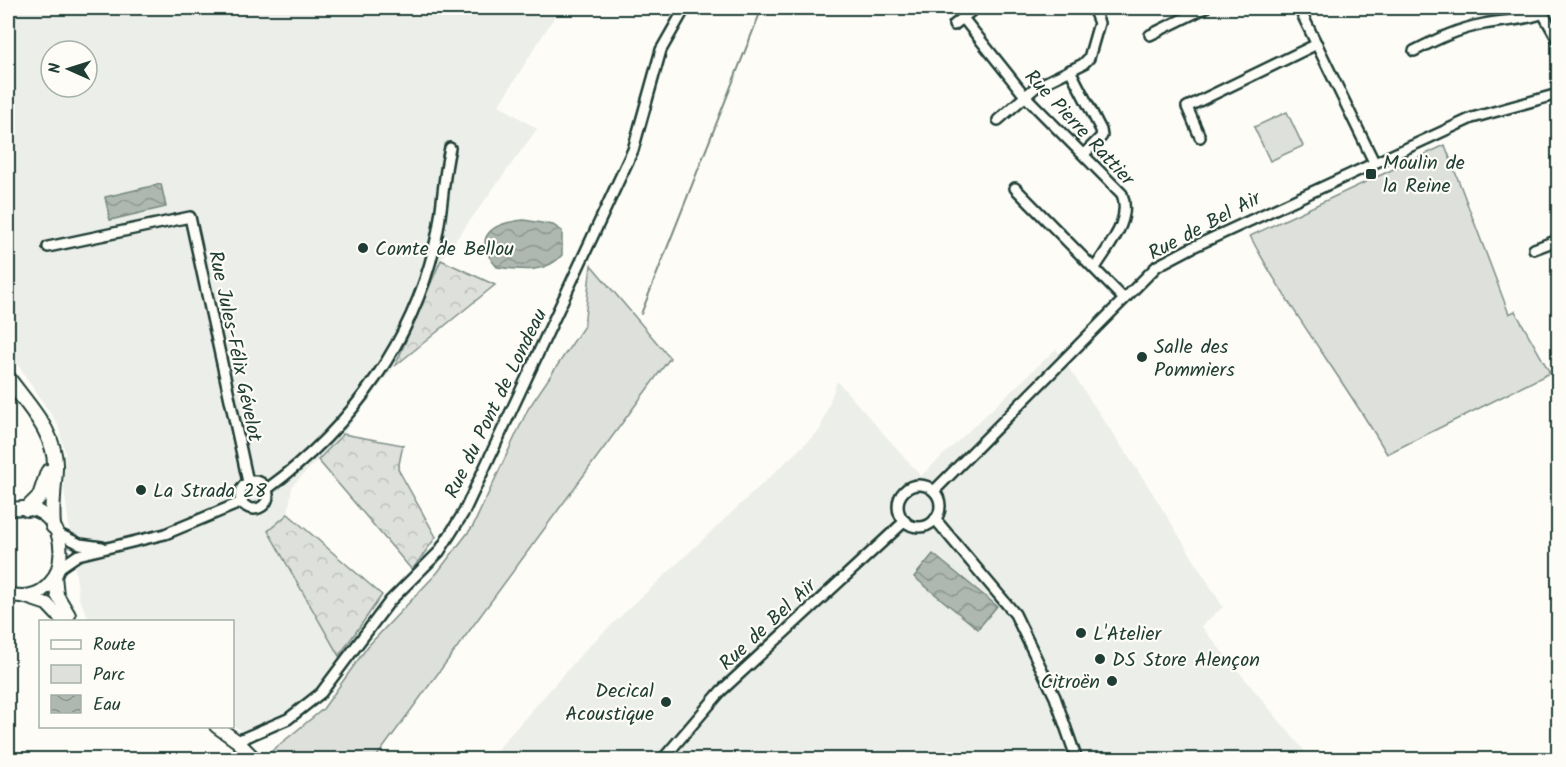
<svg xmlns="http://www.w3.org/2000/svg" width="1566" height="767" viewBox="0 0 1566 767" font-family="Kalam,sans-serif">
<defs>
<pattern id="forest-crowns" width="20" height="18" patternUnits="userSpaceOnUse" patternTransform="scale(1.5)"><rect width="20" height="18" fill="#dde0db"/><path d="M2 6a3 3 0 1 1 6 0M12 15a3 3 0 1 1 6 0" fill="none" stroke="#bdc1bd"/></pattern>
<pattern id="water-waves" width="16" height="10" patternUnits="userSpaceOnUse" patternTransform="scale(1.5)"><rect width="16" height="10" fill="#aeb8b1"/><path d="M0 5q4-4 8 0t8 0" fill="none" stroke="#8d9791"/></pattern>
</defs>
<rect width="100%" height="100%" fill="#fdfcf7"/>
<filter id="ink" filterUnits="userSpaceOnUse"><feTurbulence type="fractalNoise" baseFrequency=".0167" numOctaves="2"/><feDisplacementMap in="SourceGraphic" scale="12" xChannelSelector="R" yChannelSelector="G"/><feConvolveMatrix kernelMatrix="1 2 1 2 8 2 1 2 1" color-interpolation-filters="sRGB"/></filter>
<g filter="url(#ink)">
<g fill="#eceee9" fill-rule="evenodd">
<path d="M8,8H560L499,105L537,129L441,260L395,366L343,434L292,486L288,514L268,531L339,656L317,689L289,712L243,732L233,725L232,622L90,621L79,598L64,489L65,452L58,425L8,350ZM51,51H87V87H51Z"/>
<polygon points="1056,349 1150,489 1223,607 1201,626 1311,759 488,760 587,648 820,430 837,381 921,476"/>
</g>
<g fill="#dde0db" stroke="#7e8e88" stroke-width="1.5">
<polygon points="1287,112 1303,146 1270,161 1254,127"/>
<path d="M1445,145L1509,314L1515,311L1550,373L1387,454C1344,380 1290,312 1250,236Z"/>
<polygon points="591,265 670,358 375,759 273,759 267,755 323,709 368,646 437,573 473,526 528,409 584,326"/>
</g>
<g fill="url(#forest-crowns)" stroke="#7e8e88" stroke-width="1.5">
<polygon points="441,260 495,285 395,366"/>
<polygon points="343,434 403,445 398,469 436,537 412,570 318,460"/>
<polygon points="288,514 382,595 339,656 268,531"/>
</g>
<g fill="url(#water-waves)" stroke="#75877f" stroke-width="1.5">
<polygon points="161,184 166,207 110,220 105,197"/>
<path d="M524,220L553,225L562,231V255C546,274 520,270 497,267C470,236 493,223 524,220Z"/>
<polygon points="933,554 997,606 978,629 914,577"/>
</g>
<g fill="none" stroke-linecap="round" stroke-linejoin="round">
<polyline stroke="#75877f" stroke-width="2" points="641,314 762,8"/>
<defs>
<g id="minor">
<polyline points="1299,8 1374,162"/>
<polyline points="1541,10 1558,40"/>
<path d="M963,18L1025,96L1122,194C1132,221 1109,245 1095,268"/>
<polyline points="954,25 975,8"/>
<polyline points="1150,35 1205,8"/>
<path d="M1414,51C1437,39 1458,29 1484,24C1504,20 1523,21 1543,13"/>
<polyline points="1070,70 1101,130 1102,136 1084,154"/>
<polyline points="998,120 1036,87 1083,64 1089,58 1099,23 1093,8"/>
<polyline points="1200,137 1187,107 1317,44"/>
<polyline points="1015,188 1124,299"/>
<polyline points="48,247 190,217 248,482"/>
<polyline points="1534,249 1558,240"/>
<circle cx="254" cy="495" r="14"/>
<circle cx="919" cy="506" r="21"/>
<path d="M267,489C351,428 416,338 437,235C443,206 443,177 450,148"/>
<polyline points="934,491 1157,266 1193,247 1472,118 1558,94"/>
<polyline points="935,519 1015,614 1055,697 1077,760"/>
<polyline points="57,533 80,544 102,547"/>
<polyline points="59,568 78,555 165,534 242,502"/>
<polyline points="237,741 288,719 321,693 390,601 439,552 464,512 633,150 661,50 685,8"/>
<polyline points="662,760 721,691 905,521"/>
</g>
<g id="major">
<path d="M8,510C79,492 77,613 8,594"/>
<polyline points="55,576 57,595 69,615"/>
<polyline points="23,596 47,604 64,622"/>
<polyline points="216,726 237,741 256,760"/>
</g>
<g id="highway">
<path d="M8,378C27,405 57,433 55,469C54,488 51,506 53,526"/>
<polyline points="27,509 40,496 48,472"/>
</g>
</defs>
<use href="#minor" stroke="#1f3d34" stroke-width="14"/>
<use href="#major" stroke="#1f3d34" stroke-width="16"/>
<use href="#highway" stroke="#1f3d34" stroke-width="18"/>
<use href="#minor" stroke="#fdfcf7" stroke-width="9"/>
<use href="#major" stroke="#fdfcf7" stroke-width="12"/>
<use href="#highway" stroke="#fdfcf7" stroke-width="14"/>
</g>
</g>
<g fill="#1f3d34" stroke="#fdfcf7" stroke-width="2">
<rect x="1365" y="168" width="12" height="12" rx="3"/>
<circle cx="363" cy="248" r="6"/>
<circle cx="1142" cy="357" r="6"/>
<circle cx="141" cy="490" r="6"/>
<circle cx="1081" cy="633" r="6"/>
<circle cx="1100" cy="659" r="6"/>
<circle cx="1112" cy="681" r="6"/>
<circle cx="666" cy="702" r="6"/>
</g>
<g text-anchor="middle" stroke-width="4.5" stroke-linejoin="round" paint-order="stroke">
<g font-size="20" fill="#1f3d34" stroke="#fdfcf7">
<text transform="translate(1080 127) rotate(47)" y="7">Rue Pierre Rattier</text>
<text transform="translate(1204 225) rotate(-28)" y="7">Rue de Bel Air</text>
<text transform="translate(236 346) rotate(78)" y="7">Rue Jules-Félix Gévelot</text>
<text transform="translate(495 403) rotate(-64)" y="7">Rue du Pont de Londeau</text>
<text transform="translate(767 624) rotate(-43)" y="7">Rue de Bel Air</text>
</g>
<g font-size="20" fill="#1f3d34" stroke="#fdfcf7" text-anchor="start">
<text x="1383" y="169">Moulin de<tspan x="1383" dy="23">la Reine</tspan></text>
<text x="375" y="255">Comte de Bellou</text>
<text x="1154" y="353">Salle des<tspan x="1154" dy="23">Pommiers</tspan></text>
<text x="153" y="497">La Strada 28</text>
<text x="1093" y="640">L'Atelier</text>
<text x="1112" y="666">DS Store Alençon</text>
<text x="1100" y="688" text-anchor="end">Citroën</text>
<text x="654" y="697" text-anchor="end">Decical<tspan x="654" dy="23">Acoustique</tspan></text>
</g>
</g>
<rect width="1566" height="767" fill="none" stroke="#fdfcf7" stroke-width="30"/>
<rect x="15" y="15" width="1536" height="737" fill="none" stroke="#1f3d34" stroke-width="2" filter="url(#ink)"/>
<rect x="39" y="620" width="195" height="108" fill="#fdfcf7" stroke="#a4b0a9" stroke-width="1.5"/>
<rect x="51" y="640" width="30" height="9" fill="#fdfcf7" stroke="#a4b0a9" stroke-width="1.5"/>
<text x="93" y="650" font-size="18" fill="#1f3d34">Route</text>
<rect x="51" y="665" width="30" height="18" fill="#dde0db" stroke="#a4b0a9" stroke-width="1.5"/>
<text x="93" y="680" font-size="18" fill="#1f3d34">Parc</text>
<rect x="51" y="695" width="30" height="18" fill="url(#water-waves)" stroke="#a4b0a9" stroke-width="1.5"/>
<text x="93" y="710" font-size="18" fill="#1f3d34">Eau</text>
<g transform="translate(69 69) rotate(273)"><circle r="28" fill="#fdfcf7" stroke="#a4b0a9" stroke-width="1.5"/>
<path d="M0-4.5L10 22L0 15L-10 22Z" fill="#1f3d34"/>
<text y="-9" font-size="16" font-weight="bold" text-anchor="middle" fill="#1f3d34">N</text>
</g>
</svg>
